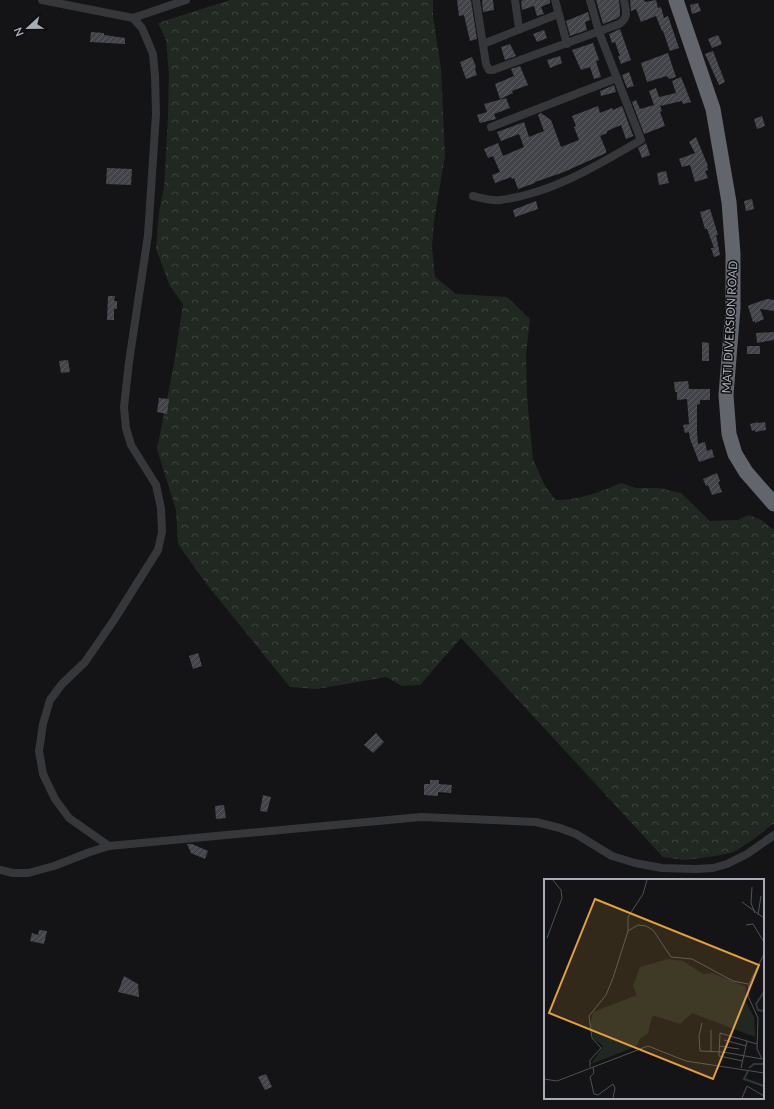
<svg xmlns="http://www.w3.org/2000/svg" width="774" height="1109" viewBox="0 0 774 1109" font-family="Lato,sans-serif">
<defs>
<pattern id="forest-crowns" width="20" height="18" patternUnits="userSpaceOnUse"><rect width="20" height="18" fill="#212821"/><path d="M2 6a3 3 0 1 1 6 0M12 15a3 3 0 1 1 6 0" fill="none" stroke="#3e443f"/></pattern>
<pattern id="building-hatch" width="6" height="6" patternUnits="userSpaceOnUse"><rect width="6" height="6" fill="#434449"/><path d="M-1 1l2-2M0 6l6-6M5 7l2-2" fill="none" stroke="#5b5c61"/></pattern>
</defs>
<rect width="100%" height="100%" fill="#141416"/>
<path fill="url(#forest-crowns)" d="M230,0H433V16L441,69L445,156L434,221L432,248L435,277L456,294L507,297L530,319L526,354L527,397L533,459L545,486L556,500C580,500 600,492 621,483L636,488H659L681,493L710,521L738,520L749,515L761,520L774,530V823L754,839L734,852L716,856L685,860L663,857L461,638L420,685L402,686L386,677L317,689L290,687L208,586L178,544L176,510L157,449L174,364L183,304L170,286L156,249L159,212L164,188L168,118L169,74L166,40L158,23Z"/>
<g fill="url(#building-hatch)">
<polygon points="457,0 471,0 477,39 470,41 464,15 459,16"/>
<polygon points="482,0 493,0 494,10 483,12"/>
<polygon points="523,0 550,0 550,3 541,7 544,14 537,16 534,6 522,10 521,1"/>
<polygon points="596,0 619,0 620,11 620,16 616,19 603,24"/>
<polygon points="630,0 644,0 645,2 656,0 658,8 661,7 664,18 668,16 679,48 670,51 663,31 662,31 656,16 641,22 636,9 631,11"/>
<polygon points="698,3 701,11 692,14 690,5"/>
<polygon points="588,12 590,20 585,22 587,30 570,36 566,21"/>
<polygon points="620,29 631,60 621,64 618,56 620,56 615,42 612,43 609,34"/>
<polygon points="544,30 547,38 537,42 533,34"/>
<polygon points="91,32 104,33 104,35 125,38 125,44 90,42"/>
<polygon points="718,35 722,44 712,48 708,39"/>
<polygon points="593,43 599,60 596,61 601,77 594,79 590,67 581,70 572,50"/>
<polygon points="510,44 516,56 505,60 501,47"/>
<polygon points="713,51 725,82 719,85 705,54"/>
<polygon points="668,53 676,77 669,79 667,76 647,82 641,63"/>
<polygon points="560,56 562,63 550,68 547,60"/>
<polygon points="472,57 476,67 475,69 477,75 466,79 460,62"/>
<polygon points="520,66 528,85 512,91 513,93 500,99 495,84 514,76 511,69"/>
<polygon points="629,72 634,86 627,88 622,75"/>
<polygon points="681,77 691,102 683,104 682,101 660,106 662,111 660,112 665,126 644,134 632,102 636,100 640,109 654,105 649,91 656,88 659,97 676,93 672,81"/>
<polygon points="614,85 616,92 601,96 600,91"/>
<polygon points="506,98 510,108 494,114 496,119 480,123 477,115 487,112 484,104"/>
<polygon points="598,106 600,113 612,108 613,110 622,106 634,138 633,136 626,139 621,125 607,131 607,133 600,136 606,150 606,153 564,172 535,182 535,183 518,189 514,178 512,179 511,177 495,183 492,175 500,172 493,156 488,158 484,149 498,143 503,156 524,147 519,134 501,141 497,132 524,122 529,137 544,131 538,115 541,113 551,120 561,147 579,140 574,127 576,126 572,116"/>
<polygon points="762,116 765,126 757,129 754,119"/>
<polygon points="696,137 708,166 707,167 708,170 705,171 708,178 695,182 690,165 682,167 679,159 695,153 689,142"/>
<polygon points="646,143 650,155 642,158 638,148"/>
<polygon points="107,168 132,169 131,185 106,184"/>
<polygon points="666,171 669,183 659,185 657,173"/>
<polygon points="752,199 754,209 746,211 744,201"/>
<polygon points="536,201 538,209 515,217 513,210"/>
<polygon points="710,209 718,235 716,235 720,255 714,257 711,248 714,248 707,229 705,229 700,212"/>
<polygon points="108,296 115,296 114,301 117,301 117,309 114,309 114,320 107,320"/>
<polygon points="767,299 774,300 774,311 760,309 764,319 755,323 755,321 753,322 748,306 747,306"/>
<polygon points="774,332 774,340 757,343 756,333"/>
<polygon points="702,342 709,343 709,361 702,361"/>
<rect x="747" y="346" width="13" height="8"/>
<polygon points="68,360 70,372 61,373 59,361"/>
<polygon points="688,381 689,389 710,389 710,400 700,400 700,404 697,405 697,433 698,444 705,442 707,451 712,449 714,457 699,462 690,439 689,432 685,433 683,425 689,424 687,399 677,400 677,392 675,392 674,382"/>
<polygon points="159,398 169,399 167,414 157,412"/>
<polygon points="758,422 758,423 765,422 766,430 755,432 755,430 752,431 750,424"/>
<polygon points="717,473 720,481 718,482 722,492 712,495 708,485 706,486 703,479"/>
<polygon points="198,653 202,666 193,669 189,656"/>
<polygon points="376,733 384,742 373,753 364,745"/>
<polygon points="430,780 439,780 439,784 452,785 451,793 438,792 438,796 424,795 424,784 430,784"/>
<polygon points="263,795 271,797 267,812 260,811"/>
<polygon points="224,805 226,818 216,819 215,806"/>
<polygon points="187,844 192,844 208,851 205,859 191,853"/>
<polygon points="39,930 47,931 44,944 30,941 32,933 38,935"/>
<polygon points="124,976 138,984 139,997 118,992"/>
<polygon points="266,1074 272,1087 265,1090 258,1077"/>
</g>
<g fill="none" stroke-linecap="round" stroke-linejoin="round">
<g stroke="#36373a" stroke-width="8">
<polyline points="42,0 133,18 186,0"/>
<path d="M476,0L486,64L489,70H493L619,24C629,18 626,10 624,0"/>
<polyline points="515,0 519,29"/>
<polyline points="555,0 567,44"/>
<polyline points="483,44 558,14"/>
<polyline points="491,127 617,78"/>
<path d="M473,196C482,198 491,201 500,200C551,194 598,165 641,140L599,32L590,0"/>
<polyline points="109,846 69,818 55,799 43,774 39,751 43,724 50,700 62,684 85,662 114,620 158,550 162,532 161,508 156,485 131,445 126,428 124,407 129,362 148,235 156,114 155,76 153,54 142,28 133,18"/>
<polyline points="0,870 13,873 28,873 54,866 90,852 109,846 421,817 536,822 560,828 576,834 612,856 635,863 662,868 696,869 713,868 727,864 747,854 774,835"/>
</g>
<polyline stroke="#62656b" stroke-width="15" points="676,0 713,109 729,202 733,254 733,308 726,395 729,434 735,454 746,472 774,504"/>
</g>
<g text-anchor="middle" stroke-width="3" stroke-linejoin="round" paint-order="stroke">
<g font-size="12" fill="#a7acb5" stroke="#0f0f11">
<text transform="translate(730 327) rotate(-87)" y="4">MATI DIVERSION ROAD</text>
</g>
</g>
<g transform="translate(544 879)">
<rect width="220" height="220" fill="#141416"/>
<path d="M124,80L139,82L159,95L169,94L202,108L201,121L210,138L211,158L148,134L136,145L111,137L108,138L104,154L96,160L93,167L47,185L58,169V166L49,159L46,147L49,133L93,116L89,107L96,88Z" fill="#212821"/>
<path fill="none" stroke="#2e383d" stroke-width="2" d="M220,113L212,125L214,131L220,132M205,189L210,185H220M204,192L200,200L220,207"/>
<path fill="none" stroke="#4f5156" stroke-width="1" d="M208,8L207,24L211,34M198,23L220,39M214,36L217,17M202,46L209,45L220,63M84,52L94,46L102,47L109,51L127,78L148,80L189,102L204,105M3,59L18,19L17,11L9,1M158,144L155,157L156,172L179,173L218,180L213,170L214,139L204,117L205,105L220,75M180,161L202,167M175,167L195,170M167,172V151M199,182L175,177L176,154L213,165M46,188V181L57,169L48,159L45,137L62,116L69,99L84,52V38L99,15L103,1M49,188L50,194L46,198L50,215L54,216L69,205L71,209L69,219M197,189L203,162M0,200L13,202L104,167L142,182L220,194M198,219L203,207L220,217"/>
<path fill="#e3a03f" fill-opacity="0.15" stroke="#e3a03f" stroke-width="2" d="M51,20L215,86L169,200L5,134Z"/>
<rect width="220" height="220" fill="none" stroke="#a7acb5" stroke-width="2"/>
</g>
<g transform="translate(28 28) rotate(248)" stroke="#0f0f11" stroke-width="3" paint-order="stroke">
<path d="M0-3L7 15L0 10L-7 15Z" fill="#a7acb5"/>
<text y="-6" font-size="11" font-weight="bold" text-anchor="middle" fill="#a7acb5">N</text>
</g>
</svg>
